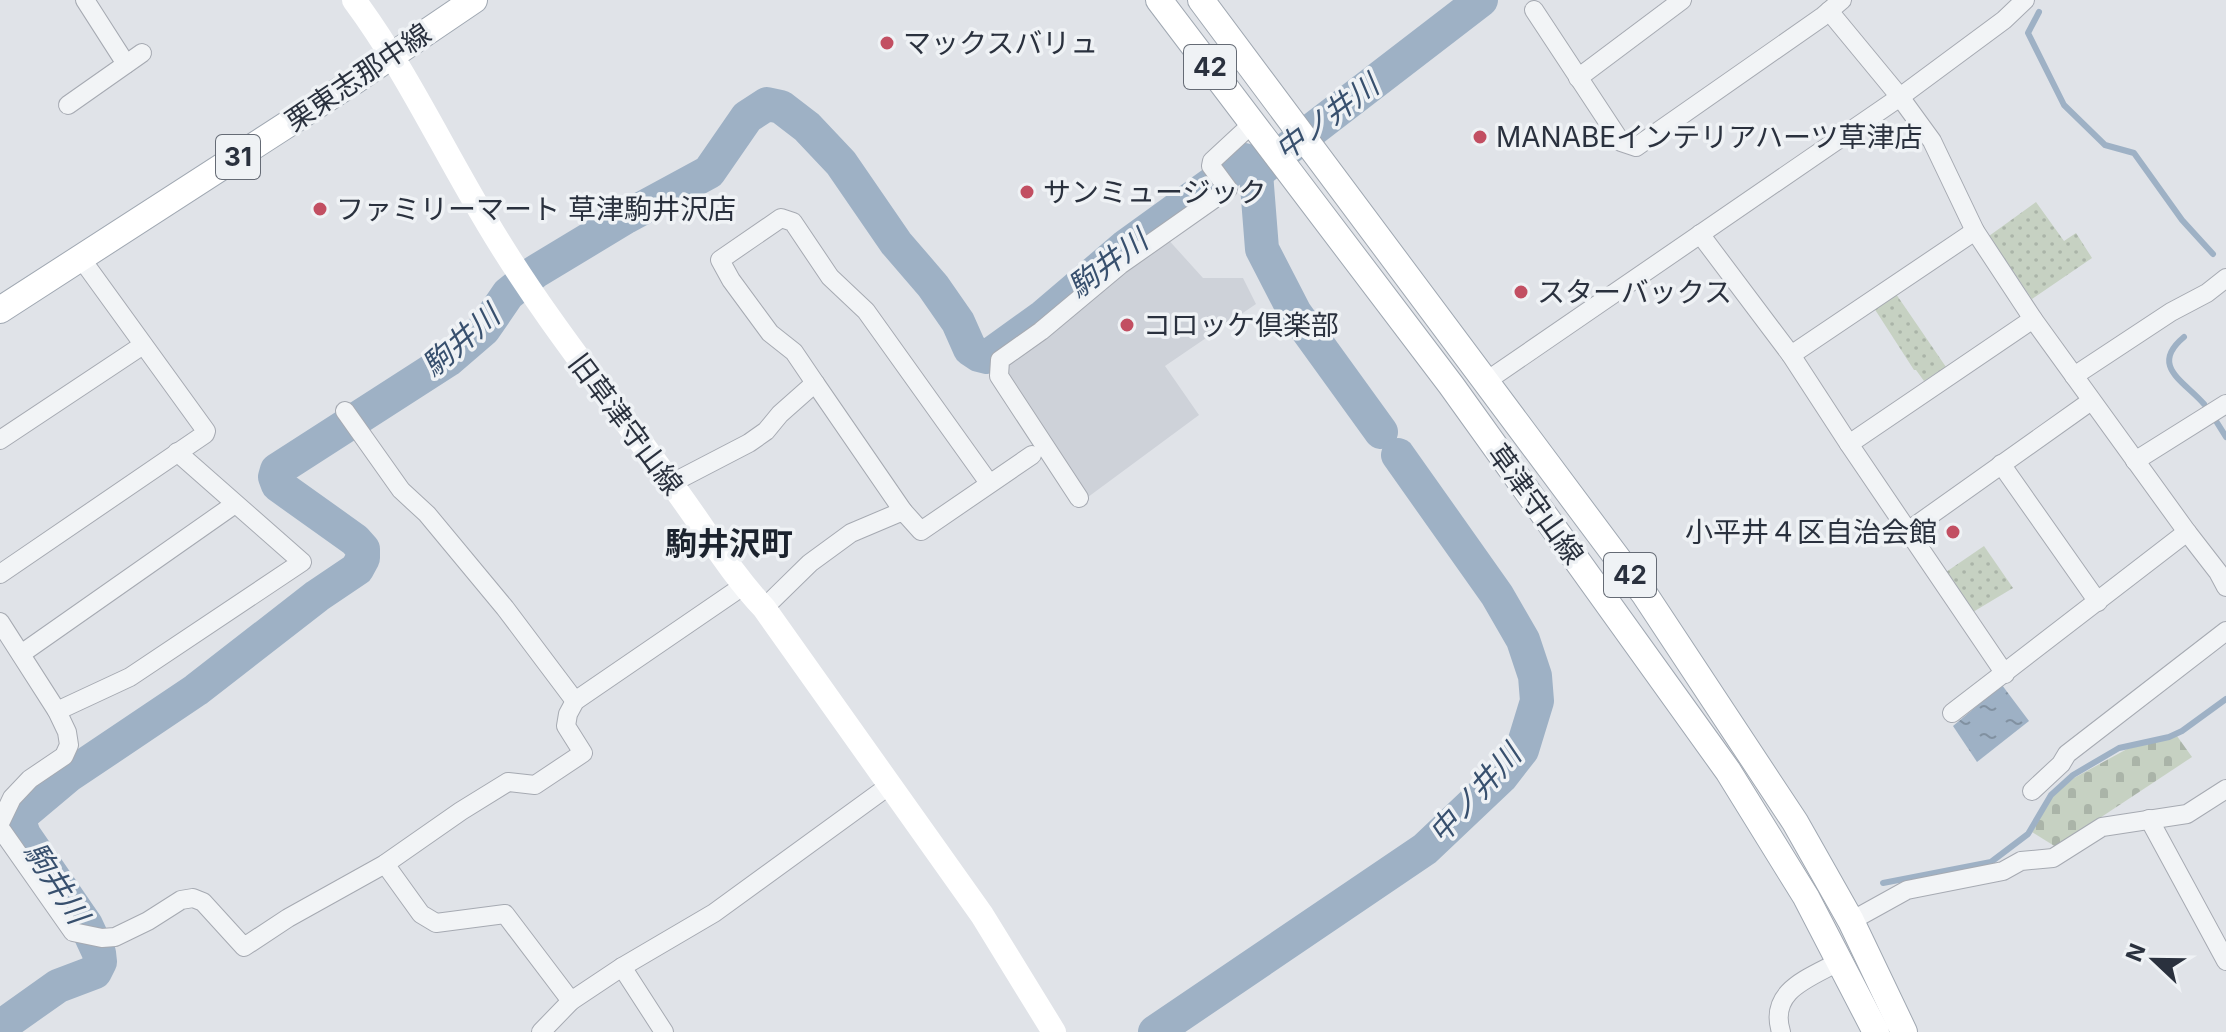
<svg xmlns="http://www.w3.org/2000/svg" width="2226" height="1032" viewBox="0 0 2226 1032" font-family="Inter,'Noto Sans JP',sans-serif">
<defs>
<pattern id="grass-dots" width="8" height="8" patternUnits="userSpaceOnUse" patternTransform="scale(2)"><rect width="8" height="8" fill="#c6d1c2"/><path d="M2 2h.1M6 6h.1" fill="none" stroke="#aab4a8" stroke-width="1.8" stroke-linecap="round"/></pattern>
<pattern id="cemetery-stones" width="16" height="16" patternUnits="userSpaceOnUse" patternTransform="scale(2)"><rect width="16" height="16" fill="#c6d1c2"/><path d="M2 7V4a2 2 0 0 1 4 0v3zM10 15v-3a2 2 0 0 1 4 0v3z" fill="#aab4a8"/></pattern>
<pattern id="water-ripples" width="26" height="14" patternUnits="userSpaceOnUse" patternTransform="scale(2)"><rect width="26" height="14" fill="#9eb1c5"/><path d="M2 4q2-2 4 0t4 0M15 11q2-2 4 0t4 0" fill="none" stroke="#8191a1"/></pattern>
</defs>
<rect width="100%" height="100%" fill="#e0e3e8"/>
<polygon fill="#ced2d9" points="1165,236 1203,278 1243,278 1256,304 1165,366 1199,415 1084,500 1006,374 1006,361"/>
<g fill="url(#grass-dots)">
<polygon points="2036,202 2064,241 2076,233 2092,258 2032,299 1989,236"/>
<polygon points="1896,294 1946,367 1924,381 1916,370 1914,370 1874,308"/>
<polygon points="1984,546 2013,588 1973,612 1946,572"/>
</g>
<polygon fill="url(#cemetery-stones)" points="2177,736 2192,757 2056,847 2032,832 2053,796 2074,778 2127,749"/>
<polygon fill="url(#water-ripples)" points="2002,685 2029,721 1977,762 1953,726"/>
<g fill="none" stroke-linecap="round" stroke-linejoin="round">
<g stroke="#9eb1c5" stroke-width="6">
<polyline points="2039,12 2028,33 2064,105 2105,145 2134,153 2182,220 2213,254"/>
<path d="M2184,337C2149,366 2184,381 2204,404"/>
<polyline points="2216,421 2226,437"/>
<polyline points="1883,883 1991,862 2028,834 2051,795 2073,775 2119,748 2169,737 2182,731 2226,699"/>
</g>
<g stroke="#9eb1c5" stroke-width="34">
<polyline points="1256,173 1262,249 1295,313 1381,432"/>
<polyline points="1256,173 1481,0"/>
<polyline points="0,1027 58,986 95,972 100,962 99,953 86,925 24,835 18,818 68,776 196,690 317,596 357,569 363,558 363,549 355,540 278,485 275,477 277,470 448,360 484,329 508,294 535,272 626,217 709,172 747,117 767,104 781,107 807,127 841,163 896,243 933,286 958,322 970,349 979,355 987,357 1044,316 1126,246 1245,160 1256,173"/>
<polyline points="1155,1032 1425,849 1501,777 1522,750 1537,701 1535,676 1523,640 1497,595 1398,455"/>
</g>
<defs>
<g id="street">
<polyline points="85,0 126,64"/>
<polyline points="1534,10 1621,142 1636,147 1822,17 1842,0"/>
<polyline points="1829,11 1900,97 1932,141 1975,231 2033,319 2187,532 2218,572 2226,587"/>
<polyline points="1578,78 1682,0"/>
<polyline points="68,105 142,53"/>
<polyline points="1700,234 1791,355 1849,444 2005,674"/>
<polyline points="1791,355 1975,231"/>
<polyline points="2074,376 2171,312 2207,293 2226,278"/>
<polyline points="1485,382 1900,97 2004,20 2025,0"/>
<polyline points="815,383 903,511"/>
<polyline points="345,411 401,490 427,514 505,608 575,701"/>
<polyline points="0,440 143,345"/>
<polyline points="1849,444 2033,319"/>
<polyline points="2135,461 2226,404"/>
<polyline points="2001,464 2098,602"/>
<polyline points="672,483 749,443 766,431 780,414 815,383 794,352 770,333 731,280 720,260 781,218 793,222 830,277 866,311 989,483"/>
<polyline points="1079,498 999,376 1000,360 1041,331 1120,265 1228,189 1211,166 1212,161 1253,123"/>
<polyline points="1908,531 2091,401"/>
<polyline points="0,574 205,434 206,431 80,257"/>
<polyline points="764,608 810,563 851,533 903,511 921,531 1032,455"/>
<polyline points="0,622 57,711 67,732 69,745 64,756 30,779 12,798 0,823"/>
<polyline points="21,654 235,504"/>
<polyline points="57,711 130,677 302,562 177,452"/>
<polyline points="1952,713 2187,532"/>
<polyline points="2032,791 2061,764 2067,754 2226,631"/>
<polyline points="2149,819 2226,961"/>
<polyline points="0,828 73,932 102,938 115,937 148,921 181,900 193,898 203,902 244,947 288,918 385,864 461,811 508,782 535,785 583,753 566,726 568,714 575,701 743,586"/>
<polyline points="385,864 421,914 436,923 505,914 571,1001"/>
<polyline points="1851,921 1907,890 2003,871 2021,861 2053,858 2102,827 2187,814 2226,789"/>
<polyline points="622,967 664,1032"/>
<polyline points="541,1032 571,1001 622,967 714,913 890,785"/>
<path d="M1781,1032C1768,990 1810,978 1840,961"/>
</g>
<g id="primary">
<polyline points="1159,0 1451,385 1728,771 1806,897 1876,1032"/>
<polyline points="1201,0 1645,595 1795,822 1851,921 1904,1032"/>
<polyline points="0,310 356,80 474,0"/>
</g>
</defs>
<use href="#street" stroke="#a6aab2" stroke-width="20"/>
<use href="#primary" stroke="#a0a8b2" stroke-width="28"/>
<use href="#street" stroke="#f2f4f6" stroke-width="18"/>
<path stroke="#fff" stroke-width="24" d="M354,0C406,70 443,150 488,224C542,315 608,396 670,482C702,524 728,570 764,608L982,915L1054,1032"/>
<use href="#primary" stroke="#fff" stroke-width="26"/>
</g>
<g fill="#c24f62" stroke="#eff2f5" stroke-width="3">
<circle cx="887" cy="43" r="8"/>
<circle cx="1480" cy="137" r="8"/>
<circle cx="1027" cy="192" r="8"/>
<circle cx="320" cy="209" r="8"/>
<circle cx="1521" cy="292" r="8"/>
<circle cx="1127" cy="325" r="8"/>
<circle cx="1953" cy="532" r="8"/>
</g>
<g text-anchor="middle" stroke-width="7" stroke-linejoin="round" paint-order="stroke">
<g fill="#eff2f5" stroke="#656b75" stroke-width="2">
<rect x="1184" y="45" width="52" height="44" rx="6"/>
<rect x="216" y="135" width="44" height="44" rx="6"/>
<rect x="1604" y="553" width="52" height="44" rx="6"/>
</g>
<g font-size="26" font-weight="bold" fill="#2a313e">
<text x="1210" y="76">42</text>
<text x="238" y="166">31</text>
<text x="1630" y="584">42</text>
</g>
<g font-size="28" fill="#2a313e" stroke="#eff2f5" text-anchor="start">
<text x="903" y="53">マックスバリュ</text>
<text x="1496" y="147">MANABEインテリアハーツ草津店</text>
<text x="1043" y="202">サンミュージック</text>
<text x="336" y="219">ファミリーマート 草津駒井沢店</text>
<text x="1537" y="302">スターバックス</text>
<text x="1143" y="335">コロッケ倶楽部</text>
<text x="1937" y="542" text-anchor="end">小平井４区自治会館</text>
</g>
<g font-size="28" fill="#2a313e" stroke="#eff2f5">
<text transform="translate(358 77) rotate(-34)" y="10">栗東志那中線</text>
<text transform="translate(626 424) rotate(53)" y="10">旧草津守山線</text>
<text transform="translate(1536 504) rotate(54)" y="10">草津守山線</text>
</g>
<g font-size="30" font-style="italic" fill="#38506e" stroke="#eff2f5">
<text transform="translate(1327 118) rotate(-37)" y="10">中ノ井川</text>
<text transform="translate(1108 264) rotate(-37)" y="10">駒井川</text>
<text transform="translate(461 341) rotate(-41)" y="10">駒井川</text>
<text transform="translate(1475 794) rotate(-48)" y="10">中ノ井川</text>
<text transform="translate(56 883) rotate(57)" y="10">駒井川</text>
</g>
<g font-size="32" font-weight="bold" fill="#1c232e" stroke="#eff2f5">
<text x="729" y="555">駒井沢町</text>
</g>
</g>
<g transform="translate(2154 960) rotate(292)" stroke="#eff2f5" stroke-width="6" paint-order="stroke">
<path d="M0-6L14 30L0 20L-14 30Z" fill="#2a313e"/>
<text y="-12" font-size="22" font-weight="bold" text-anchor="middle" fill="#2a313e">N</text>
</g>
</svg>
